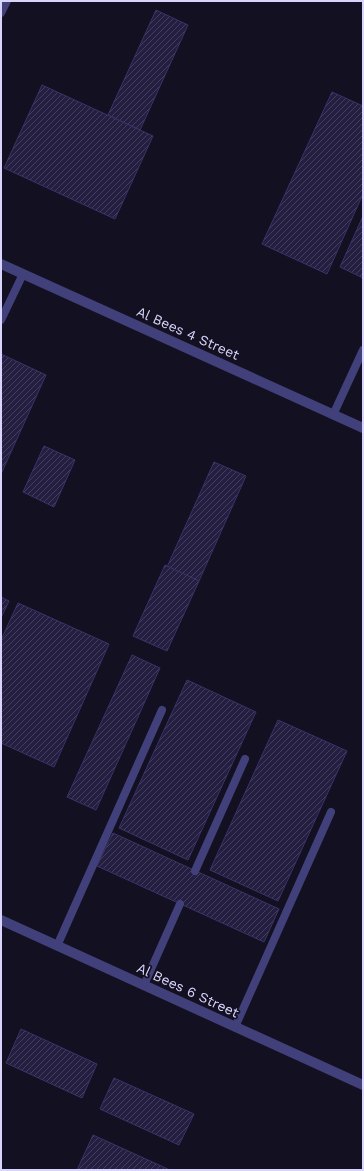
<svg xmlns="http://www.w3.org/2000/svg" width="364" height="1171" viewBox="0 0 364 1171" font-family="'Work Sans',sans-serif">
<defs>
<pattern id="building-hatch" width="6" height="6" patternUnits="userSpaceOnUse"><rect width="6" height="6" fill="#241e40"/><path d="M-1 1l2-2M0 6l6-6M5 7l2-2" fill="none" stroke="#433e5c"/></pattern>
</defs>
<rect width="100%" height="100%" fill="#131021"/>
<g fill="url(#building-hatch)" stroke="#3c326a">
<polygon points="156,10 188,25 140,130 108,115"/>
<polygon points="42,85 153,136 115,219 4,168"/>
<polygon points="332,92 363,106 363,194 327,274 262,244"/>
<polygon points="363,216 363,278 340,267"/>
<polygon points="1,354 46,375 1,474"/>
<polygon points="44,446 75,460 54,507 23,492"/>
<polygon points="214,462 246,476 199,581 167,567"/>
<polygon points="165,565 199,581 167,651 133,636"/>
<polygon points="1,597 9,601 1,618"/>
<polygon points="18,603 109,644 54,767 1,743 1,640"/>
<polygon points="132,655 160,668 96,810 67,797"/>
<polygon points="187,680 256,712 188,860 119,828"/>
<polygon points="278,720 347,751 278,901 210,870"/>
<polygon points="113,833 279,909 264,942 97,866"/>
<polygon points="21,1029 97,1064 82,1098 6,1063"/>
<polygon points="114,1078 194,1114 179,1145 100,1109"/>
<polygon points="93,1135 170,1170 77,1170"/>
</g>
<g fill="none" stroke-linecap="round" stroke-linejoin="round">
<g stroke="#41407b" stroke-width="8">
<polyline points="1,13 7,1"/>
<polyline points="1,320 23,274"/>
<polyline points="333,415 363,350"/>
<polyline points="195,871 245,759"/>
<polyline points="57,946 162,710"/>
<polyline points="144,985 180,904"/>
<polyline points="235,1027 331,812"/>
</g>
<g stroke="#41407b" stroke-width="10">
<polyline points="1,264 363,428"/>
<polyline points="1,920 363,1085"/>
</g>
</g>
<g text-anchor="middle" stroke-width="3.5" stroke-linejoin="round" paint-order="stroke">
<g font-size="14" fill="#d8d4fb" stroke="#131021">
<text transform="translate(188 333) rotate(24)" y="5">Al Bees 4 Street</text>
<text transform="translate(188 990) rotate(25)" y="5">Al Bees 6 Street</text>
</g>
</g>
<rect width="364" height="1171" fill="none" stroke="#d8d4fb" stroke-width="4"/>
</svg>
